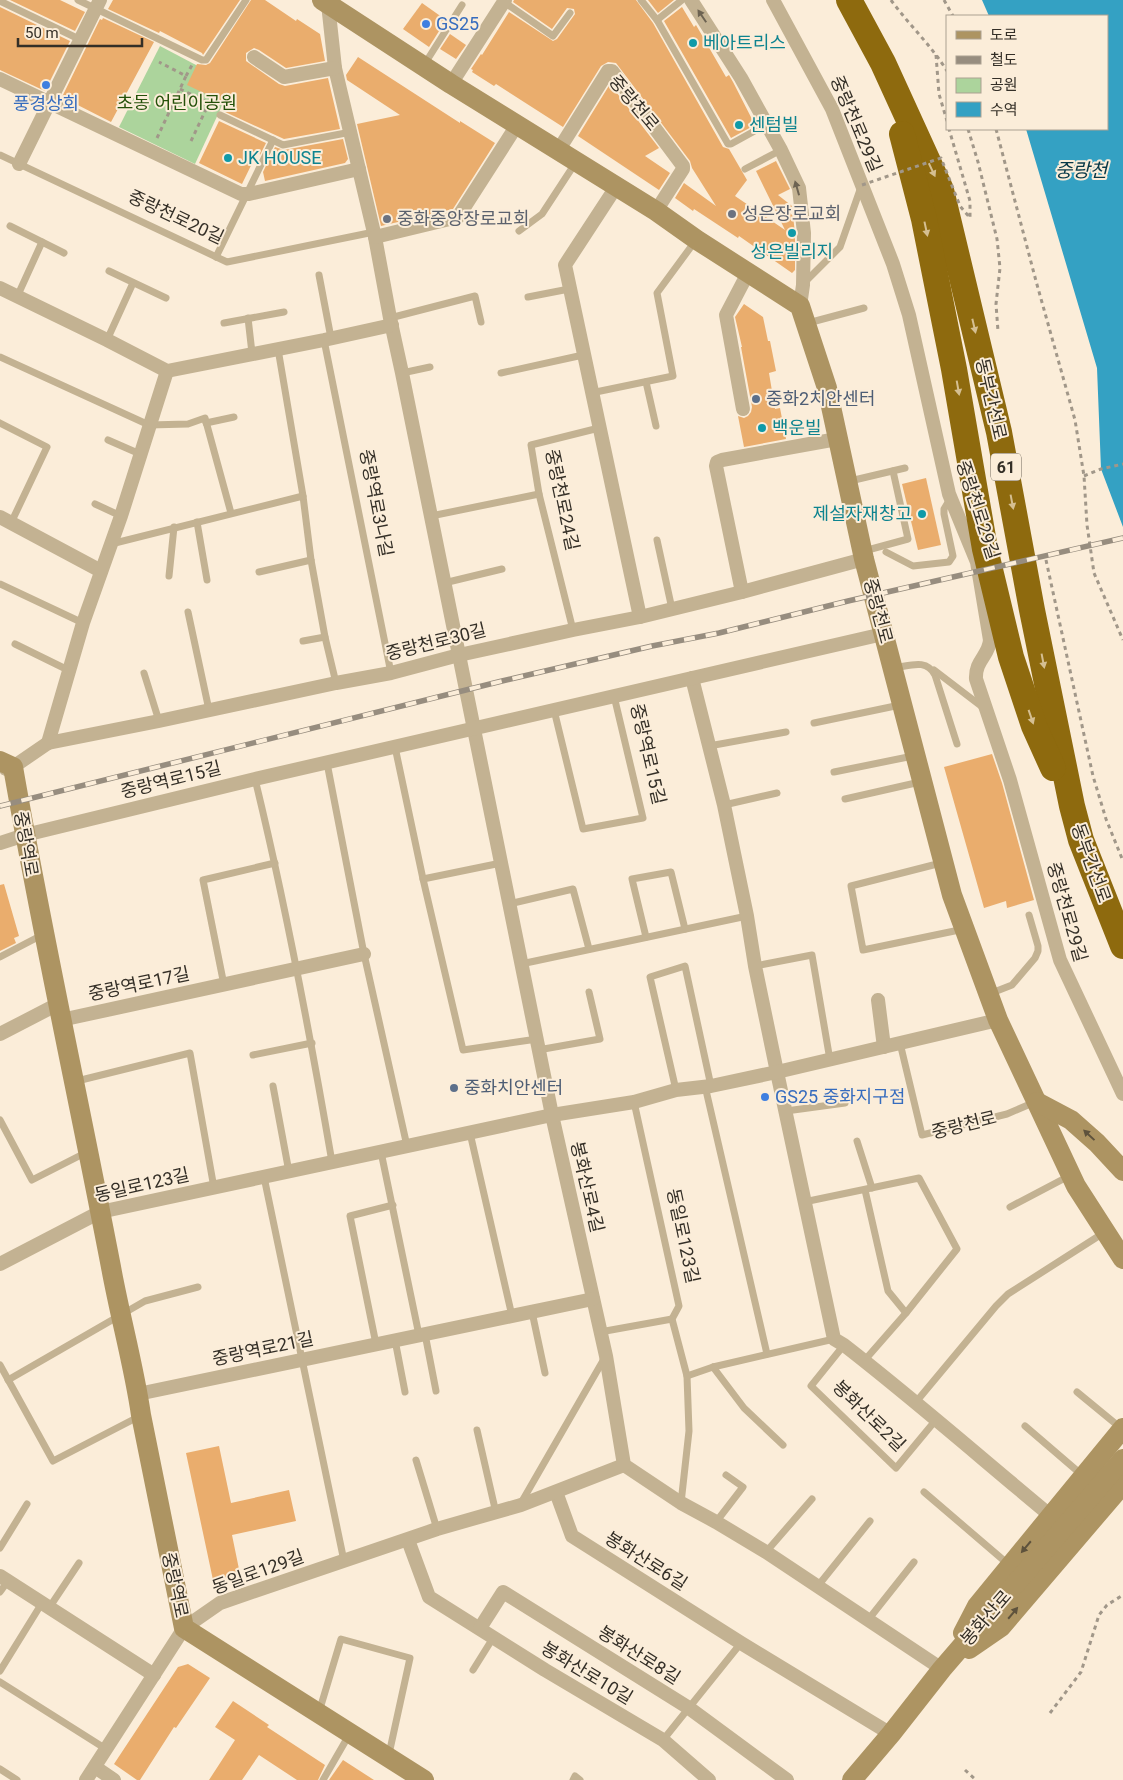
<svg xmlns="http://www.w3.org/2000/svg" width="1123" height="1780" viewBox="0 0 1123 1780" font-family="Roboto,'Noto Sans KR',sans-serif">
<rect width="100%" height="100%" fill="#fbedd9"/>
<polygon fill="#acd49c" points="160,46 232,84 195,164 119,127"/>
<polygon fill="#34a1c3" points="982,0 1123,0 1123,527 1101,469 1097,368 1026,129 1107,129 1107,16 989,16"/>
<g fill="#eaad6d">
<polygon points="10,0 60,0 85,12 75,31"/>
<polygon points="113,0 240,0 203,55 202,53 160,31 159,33 108,9"/>
<polygon points="251,0 265,0 296,21 297,19 320,34 325,61 286,68 259,50 254,48 246,53 246,61 279,84 285,86 328,78 340,129 284,139 223,111 227,104 187,85 197,64 206,65 210,63"/>
<polygon points="514,0 636,0 653,23 723,147 729,149 747,180 735,196 785,230 756,171 776,161 790,189 778,195 792,206 789,212 793,216 795,233 795,270 792,273 739,236 738,238 694,209 693,211 675,198 684,183 716,206 692,168 690,161 616,63 608,62 601,66 563,127 496,84 494,86 472,72 473,70 471,69 481,54 482,55 509,12 553,41 557,39 575,14 574,9 567,8 552,29 513,2"/>
<polygon points="648,0 674,0 658,13"/>
<polygon points="422,3 446,20 429,47 403,29"/>
<polygon points="0,7 70,41 45,91 0,70"/>
<polygon points="682,7 694,27 696,25 726,77 729,75 733,82 755,125 731,138 664,21"/>
<polygon points="103,18 154,42 111,122 62,97 100,19 102,20"/>
<polygon points="450,34 466,45 456,59 440,49"/>
<polygon points="358,57 460,123 460,121 495,143 453,209 381,226 357,124 400,115 347,80 346,75"/>
<polygon points="610,84 659,148 645,156 670,173 659,190 578,136"/>
<polygon points="219,121 266,143 260,155 259,149 242,184 199,163"/>
<polygon points="343,139 348,159 345,163 265,181 263,172 275,147 284,150"/>
<polygon points="744,304 763,317 768,341 770,341 776,371 769,373 775,409 780,408 786,439 744,447 738,416 744,418 748,416 751,412 752,407 741,347 742,347 735,317"/>
<polygon points="926,478 941,545 918,550 902,484"/>
<polygon points="992,754 1002,783 1034,900 1007,908 1006,901 984,908 944,767"/>
<polygon points="4,884 19,936 14,938 16,943 0,951 0,885"/>
<polygon points="219,1446 231,1503 289,1490 296,1521 232,1535 240,1574 213,1580 186,1453"/>
<polygon points="188,1664 210,1678 176,1728 174,1727 140,1780 137,1780 114,1764 178,1667"/>
<polygon points="233,1701 269,1725 267,1727 325,1765 318,1780 297,1780 259,1755 242,1780 209,1780 235,1740 215,1727"/>
<polygon points="343,1760 374,1780 329,1780"/>
</g>
<g fill="none" stroke-linecap="round" stroke-linejoin="round">
<g stroke="#a19789" stroke-width="3" stroke-dasharray="4 4" stroke-linecap="butt">
<path d="M891,0C909,25 931,45 947,71"/>
<polyline points="944,0 953,16"/>
<polyline points="936,55 939,94 947,121"/>
<polyline points="186,76 192,65"/>
<polyline points="180,89 209,103 214,108"/>
<polyline points="968,129 978,162 997,239 1000,268 996,304 998,331"/>
<polyline points="996,129 1036,281 1075,420 1084,476 1087,525 1094,573 1123,640"/>
<polyline points="157,138 186,76 159,62"/>
<polyline points="191,141 209,103"/>
<polyline points="1084,476 1101,469 1123,464"/>
<polyline points="1046,560 1093,776 1106,819 1123,861"/>
<polyline points="1050,1713 1081,1672 1099,1615 1107,1605 1123,1595"/>
<polyline points="965,1770 976,1780"/>
</g>
<g stroke="#c3b292" stroke-width="7">
<polyline points="78,0 202,60 206,60 246,0"/>
<polyline points="641,0 657,20 728,144 731,144 767,124"/>
<polyline points="0,1 81,40"/>
<polyline points="504,2 553,36 570,13"/>
<polyline points="657,20 682,0"/>
<polyline points="424,65 462,5"/>
<polyline points="220,115 283,145 351,132"/>
<polyline points="0,155 227,262 374,232"/>
<polyline points="745,169 781,150"/>
<polyline points="10,226 64,253"/>
<polyline points="519,231 542,214 576,162"/>
<polyline points="216,257 273,140"/>
<polyline points="109,271 166,298"/>
<polyline points="319,275 331,338"/>
<polyline points="804,283 840,247 861,187"/>
<polyline points="17,297 42,242"/>
<polyline points="528,297 569,289"/>
<polyline points="248,318 252,353"/>
<polyline points="390,318 475,296 481,322"/>
<polyline points="224,323 284,312"/>
<polyline points="808,323 864,308"/>
<polyline points="107,340 133,283"/>
<polyline points="324,340 391,673"/>
<polyline points="278,349 303,496 311,560 325,637 336,683"/>
<polyline points="0,357 149,425 188,424 205,418 231,513"/>
<polyline points="402,373 430,367"/>
<polyline points="501,373 583,355"/>
<polyline points="646,382 656,426"/>
<polyline points="591,393 673,376 657,293 696,240"/>
<polyline points="0,423 47,447 11,523"/>
<polyline points="206,423 234,417"/>
<polyline points="108,440 140,454"/>
<polyline points="850,481 905,468"/>
<polyline points="95,504 121,516"/>
<polyline points="431,516 539,494"/>
<polyline points="197,522 207,580"/>
<polyline points="657,540 672,609"/>
<polyline points="111,544 303,496"/>
<polyline points="864,551 908,539 893,471"/>
<polyline points="886,552 913,566 949,562 953,556 944,514 944,509 950,499"/>
<polyline points="259,572 311,560"/>
<polyline points="169,576 174,527"/>
<polyline points="444,583 502,569"/>
<polyline points="0,584 83,623"/>
<polyline points="188,612 209,710"/>
<polyline points="573,630 539,494 531,445 599,428"/>
<polyline points="303,641 325,637"/>
<polyline points="15,644 68,670"/>
<path d="M893,668C910,666 926,658 935,675L957,744"/>
<polyline points="934,670 985,709"/>
<polyline points="144,673 159,721"/>
<polyline points="554,710 583,829 643,818 614,696"/>
<polyline points="814,723 900,705"/>
<polyline points="709,746 786,732"/>
<polyline points="395,747 423,879 463,1050 537,1039"/>
<polyline points="327,763 364,954 407,1146"/>
<polyline points="834,772 913,756"/>
<path d="M255,779C286,906 310,1034 332,1162"/>
<polyline points="845,799 920,782"/>
<polyline points="724,805 777,793"/>
<polyline points="941,863 851,886 863,950 964,929"/>
<polyline points="423,879 501,863"/>
<polyline points="509,904 573,889 589,949"/>
<polyline points="646,937 632,879 671,872 685,929"/>
<polyline points="0,957 42,935"/>
<polyline points="521,964 747,916"/>
<polyline points="755,966 812,955 830,1060"/>
<polyline points="224,985 203,880 275,863"/>
<polyline points="989,994 1012,985 1035,958 1038,951 1038,946 1029,915"/>
<polyline points="900,1043 922,1135 1007,1114 1035,1102"/>
<polyline points="538,1050 600,1039 589,992"/>
<polyline points="253,1055 312,1043"/>
<polyline points="77,1081 190,1053 214,1188"/>
<polyline points="273,1086 289,1172"/>
<polyline points="705,1086 767,1354"/>
<polyline points="676,1090 650,977 685,966 711,1086"/>
<polyline points="634,1102 679,1306 672,1319 687,1376 689,1431 681,1503"/>
<polyline points="786,1111 845,1103"/>
<polyline points="0,1120 32,1180 87,1152"/>
<polyline points="470,1133 512,1316"/>
<polyline points="857,1141 872,1188"/>
<polyline points="381,1152 419,1335"/>
<polyline points="264,1177 344,1561"/>
<polyline points="865,1190 888,1291 906,1313"/>
<polyline points="804,1202 919,1178 957,1249 906,1313 864,1361"/>
<polyline points="1010,1207 1069,1176"/>
<polyline points="532,1312 545,1373"/>
<polyline points="600,1332 672,1319"/>
<polyline points="425,1334 436,1391"/>
<polyline points="395,1340 405,1392"/>
<polyline points="376,1344 350,1216 393,1205"/>
<polyline points="844,1345 811,1386 896,1468 935,1421"/>
<polyline points="0,1365 53,1461 140,1416"/>
<polyline points="713,1367 744,1408 783,1445"/>
<polyline points="687,1376 713,1367 834,1339"/>
<polyline points="8,1380 145,1301 198,1287"/>
<polyline points="1077,1392 1122,1429"/>
<polyline points="916,1402 996,1306 1008,1294 1105,1232"/>
<polyline points="1025,1426 1082,1475"/>
<polyline points="477,1430 496,1513"/>
<polyline points="416,1460 437,1529"/>
<polyline points="924,1492 1008,1564"/>
<polyline points="521,1503 604,1359"/>
<polyline points="716,1522 743,1487 726,1475"/>
<polyline points="0,1548 27,1504"/>
<polyline points="766,1552 812,1499"/>
<polyline points="817,1587 870,1521"/>
<polyline points="0,1592 8,1581"/>
<polyline points="49,1608 79,1563"/>
<polyline points="868,1620 914,1562"/>
<polyline points="473,1670 493,1638"/>
<polyline points="0,1671 42,1603"/>
<polyline points="0,1682 106,1749"/>
<polyline points="319,1712 341,1639 410,1658 389,1754"/>
<polyline points="663,1740 741,1643"/>
<polyline points="0,1769 17,1780"/>
<polyline points="323,1780 349,1735"/>
<polyline points="573,1780 575,1776 580,1780"/>
</g>
<g stroke="#c3b292" stroke-width="14">
<polyline points="331,0 328,4 335,68 375,237 390,318 402,373 552,1115 606,1356 624,1465 681,1503 716,1522 766,1552 942,1669"/>
<polyline points="691,0 741,78 781,150 799,188 804,233 803,285 800,306"/>
<path d="M773,0L832,109L893,264L909,315L949,494L977,562L990,640C989,656 975,660 976,679L1010,780L1060,960L1123,1094"/>
<polyline points="254,57 284,77 335,68"/>
<polyline points="0,79 241,194 249,194 359,169"/>
<polyline points="451,84 505,0"/>
<polyline points="558,151 608,71 612,71 683,166 683,169 656,211"/>
<polyline points="19,164 100,0"/>
<polyline points="616,187 565,265 640,617"/>
<polyline points="375,237 458,217 517,125"/>
<polyline points="0,288 107,340 167,371 324,340 392,325"/>
<polyline points="743,409 726,315 748,273"/>
<polyline points="0,517 101,571"/>
<polyline points="742,592 716,466 717,462 722,460 837,439"/>
<path d="M692,678L724,805L747,916L755,966L777,1072L834,1339L844,1345C915,1400 982,1459 1051,1516"/>
<polyline points="48,743 83,623 121,516 167,371"/>
<polyline points="6,769 13,767 48,743 159,721 336,683 391,673 459,655 573,630 640,617 742,592 864,559"/>
<polyline points="0,843 25,835 255,779 883,634"/>
<polyline points="878,1000 884,1047"/>
<polyline points="61,1020 364,954"/>
<polyline points="0,1034 58,1004"/>
<polyline points="0,1264 100,1212 552,1115 634,1102 676,1090 711,1086 777,1072 998,1020"/>
<polyline points="138,1394 593,1299"/>
<polyline points="556,1492 572,1536 741,1643 891,1734"/>
<polyline points="408,1540 429,1597 545,1670 663,1740 709,1780"/>
<polyline points="0,1576 154,1675"/>
<polyline points="480,1628 503,1592 689,1708 787,1780"/>
<polyline points="95,1767 114,1780"/>
<polyline points="86,1780 184,1628 220,1603 437,1529 521,1505 624,1465"/>
</g>
<g stroke="#ad9462" stroke-width="20">
<polyline points="322,0 451,84 656,211 697,240 800,306 827,388 864,559 952,895 998,1020 1076,1186 1123,1259"/>
<path d="M0,761L13,767C42,934 79,1100 111,1267C120,1317 134,1366 141,1415L184,1628L424,1780"/>
<polyline points="1037,1102 1071,1120 1097,1143 1123,1171"/>
<polyline points="963,1633 977,1606 1123,1428"/>
<polyline points="969,1649 1001,1627 1123,1484"/>
<polyline points="852,1780 891,1734 942,1669 1123,1459"/>
</g>
<g stroke="#8e6a0e" stroke-width="26">
<polyline points="849,0 883,63 941,190 999,432 1032,610 1072,806 1081,840 1123,946"/>
<polyline points="902,134 924,219 954,369 985,549 1011,657 1034,726 1053,768"/>
</g>
<defs>
<polyline id="rail" points="0,806 502,681 652,646 719,633 848,601 1123,538"/>
</defs>
<use href="#rail" stroke="#978d7f" stroke-width="5.5"/>
<use href="#rail" stroke="#fbedd9" stroke-width="4" stroke-dasharray="11" stroke-linecap="butt"/>
<polyline stroke="#a19789" stroke-width="3" stroke-dasharray="4 4" stroke-linecap="butt" points="862,185 941,158 960,206 970,218 970,201 949,129"/>
</g>
<defs><path id="oneway-solid" d="M-6-.8H1V-3.2L6.5 0L1 3.2V.8H-6Z" transform="scale(1.25)"/></defs>
<g fill="#6d6352">
<use href="#oneway-solid" transform="translate(702 16) rotate(-124)"/>
<use href="#oneway-solid" transform="translate(797 188) rotate(-106)"/>
</g>
<g fill="#d5bf92">
<use href="#oneway-solid" transform="translate(932 170) rotate(65)"/>
<use href="#oneway-solid" transform="translate(926 229) rotate(78)"/>
<use href="#oneway-solid" transform="translate(974 326) rotate(77)"/>
<use href="#oneway-solid" transform="translate(958 388) rotate(80)"/>
<use href="#oneway-solid" transform="translate(1012 502) rotate(79)"/>
<use href="#oneway-solid" transform="translate(1043 661) rotate(79)"/>
<use href="#oneway-solid" transform="translate(1031 717) rotate(71)"/>
</g>
<g fill="#5e523c">
<use href="#oneway-solid" transform="translate(1089 1135) rotate(-137)"/>
<use href="#oneway-solid" transform="translate(1026 1547) rotate(130)"/>
<use href="#oneway-solid" transform="translate(1013 1613) rotate(-50)"/>
</g>
<g fill="#3f7fe0" stroke="#fbedd9" stroke-width="2">
<circle cx="426" cy="24" r="5"/>
<circle cx="46" cy="85" r="5"/>
<circle cx="765" cy="1097" r="5"/>
</g>
<g fill="#0f9aa8" stroke="#fbedd9" stroke-width="2">
<circle cx="693" cy="43" r="5"/>
<circle cx="739" cy="125" r="5"/>
<circle cx="228" cy="158" r="5"/>
<circle cx="792" cy="233" r="5"/>
<circle cx="762" cy="428" r="5"/>
<circle cx="922" cy="514" r="5"/>
</g>
<g fill="#6b7280" stroke="#fbedd9" stroke-width="2">
<circle cx="732" cy="214" r="5"/>
<circle cx="387" cy="219" r="5"/>
</g>
<g fill="#5c6f8a" stroke="#fbedd9" stroke-width="2">
<circle cx="756" cy="399" r="5"/>
<circle cx="454" cy="1088" r="5"/>
</g>
<g text-anchor="middle" stroke-width="4" stroke-linejoin="round" paint-order="stroke">
<rect fill="#fbedd9" stroke="#70685c" stroke-width="1" x="991" y="453.5" width="30" height="27" rx="4"/>
<g font-size="16" font-weight="bold" fill="#342f27">
<text x="1006" y="473">61</text>
</g>
<g font-size="18" fill="#366cbe" stroke="#fbedd9" text-anchor="start">
<text x="436" y="30">GS25</text>
<text x="46" y="110" text-anchor="middle">풍경상회</text>
<text x="775" y="1103">GS25 중화지구점</text>
</g>
<g font-size="18" fill="#0d838f" stroke="#fbedd9" text-anchor="start">
<text x="703" y="49">베아트리스</text>
<text x="749" y="131">센텀빌</text>
<text x="238" y="164">JK HOUSE</text>
<text x="792" y="258" text-anchor="middle">성은빌리지</text>
<text x="772" y="434">백운빌</text>
<text x="912" y="520" text-anchor="end">제설자재창고</text>
</g>
<g font-size="18" fill="#245109" stroke="#fbedd9">
<text x="177" y="109">초동 어린이공원</text>
</g>
<g font-size="18" fill="#342f27" stroke="#fbedd9">
<text transform="translate(634 103) rotate(50)" y="6">중랑천로</text>
<text transform="translate(856 124) rotate(67)" y="6">중랑천로29길</text>
<text transform="translate(176 217) rotate(25)" y="6">중랑천로20길</text>
<text transform="translate(991 399) rotate(77)" y="6">동부간선로</text>
<text transform="translate(562 500) rotate(78)" y="6">중랑천로24길</text>
<text transform="translate(376 503) rotate(79)" y="6">중랑역로3나길</text>
<text transform="translate(978 510) rotate(72)" y="6">중랑천로29길</text>
<text transform="translate(878 611) rotate(75)" y="6">중랑천로</text>
<text transform="translate(436 642) rotate(-14)" y="6">중랑천로30길</text>
<text transform="translate(648 754) rotate(77)" y="6">중랑역로15길</text>
<text transform="translate(171 780) rotate(-14)" y="6">중랑역로15길</text>
<text transform="translate(26 844) rotate(80)" y="6">중랑역로</text>
<text transform="translate(1091 863) rotate(70)" y="6">동부간선로</text>
<text transform="translate(1067 912) rotate(74)" y="6">중랑천로29길</text>
<text transform="translate(139 984) rotate(-12)" y="6">중랑역로17길</text>
<text transform="translate(964 1125) rotate(-14)" y="6">중랑천로</text>
<text transform="translate(142 1185) rotate(-13)" y="6">동일로123길</text>
<text transform="translate(587 1187) rotate(77)" y="6">봉화산로4길</text>
<text transform="translate(683 1236) rotate(78)" y="6">동일로123길</text>
<text transform="translate(263 1349) rotate(-12)" y="6">중랑역로21길</text>
<text transform="translate(869 1416) rotate(44)" y="6">봉화산로2길</text>
<text transform="translate(646 1561) rotate(32)" y="6">봉화산로6길</text>
<text transform="translate(258 1572) rotate(-20)" y="6">동일로129길</text>
<text transform="translate(175 1585) rotate(78)" y="6">중랑역로</text>
<text transform="translate(986 1618) rotate(-49)" y="6">봉화산로</text>
<text transform="translate(639 1655) rotate(32)" y="6">봉화산로8길</text>
<text transform="translate(587 1673) rotate(31)" y="6">봉화산로10길</text>
</g>
<g font-size="18" fill="#5b616d" stroke="#fbedd9" text-anchor="start">
<text x="742" y="220">성은장로교회</text>
<text x="397" y="225">중화중앙장로교회</text>
</g>
<g font-size="18" fill="#4e5e75" stroke="#fbedd9" text-anchor="start">
<text x="766" y="405">중화2치안센터</text>
<text x="464" y="1094">중화치안센터</text>
</g>
<g font-size="19" font-style="italic" fill="#073847" stroke="#fbedd9">
<text x="1081" y="177">중랑천</text>
</g>
</g>
<rect x="946" y="15" width="162" height="115" fill="#fbedd9" stroke="#aba192"/>
<rect x="956" y="31" width="25" height="8" fill="#ad9462" stroke="#aba192"/>
<text x="990" y="40" font-size="15" fill="#342f27">도로</text>
<rect x="956" y="56" width="25" height="8" fill="#978d7f" stroke="#aba192"/>
<text x="990" y="65" font-size="15" fill="#342f27">철도</text>
<rect x="956" y="78" width="25" height="15" fill="#acd49c" stroke="#aba192"/>
<text x="990" y="90" font-size="15" fill="#342f27">공원</text>
<rect x="956" y="102" width="25" height="15" fill="#34a1c3" stroke="#aba192"/>
<text x="990" y="115" font-size="15" fill="#342f27">수역</text>
<path d="M18 38v8h124v-8" fill="none" stroke="#342f27" stroke-width="2.5"/>
<text x="25" y="38" font-size="15" fill="#342f27" stroke="#fbedd9" stroke-width="4" paint-order="stroke">50 m</text>
</svg>
